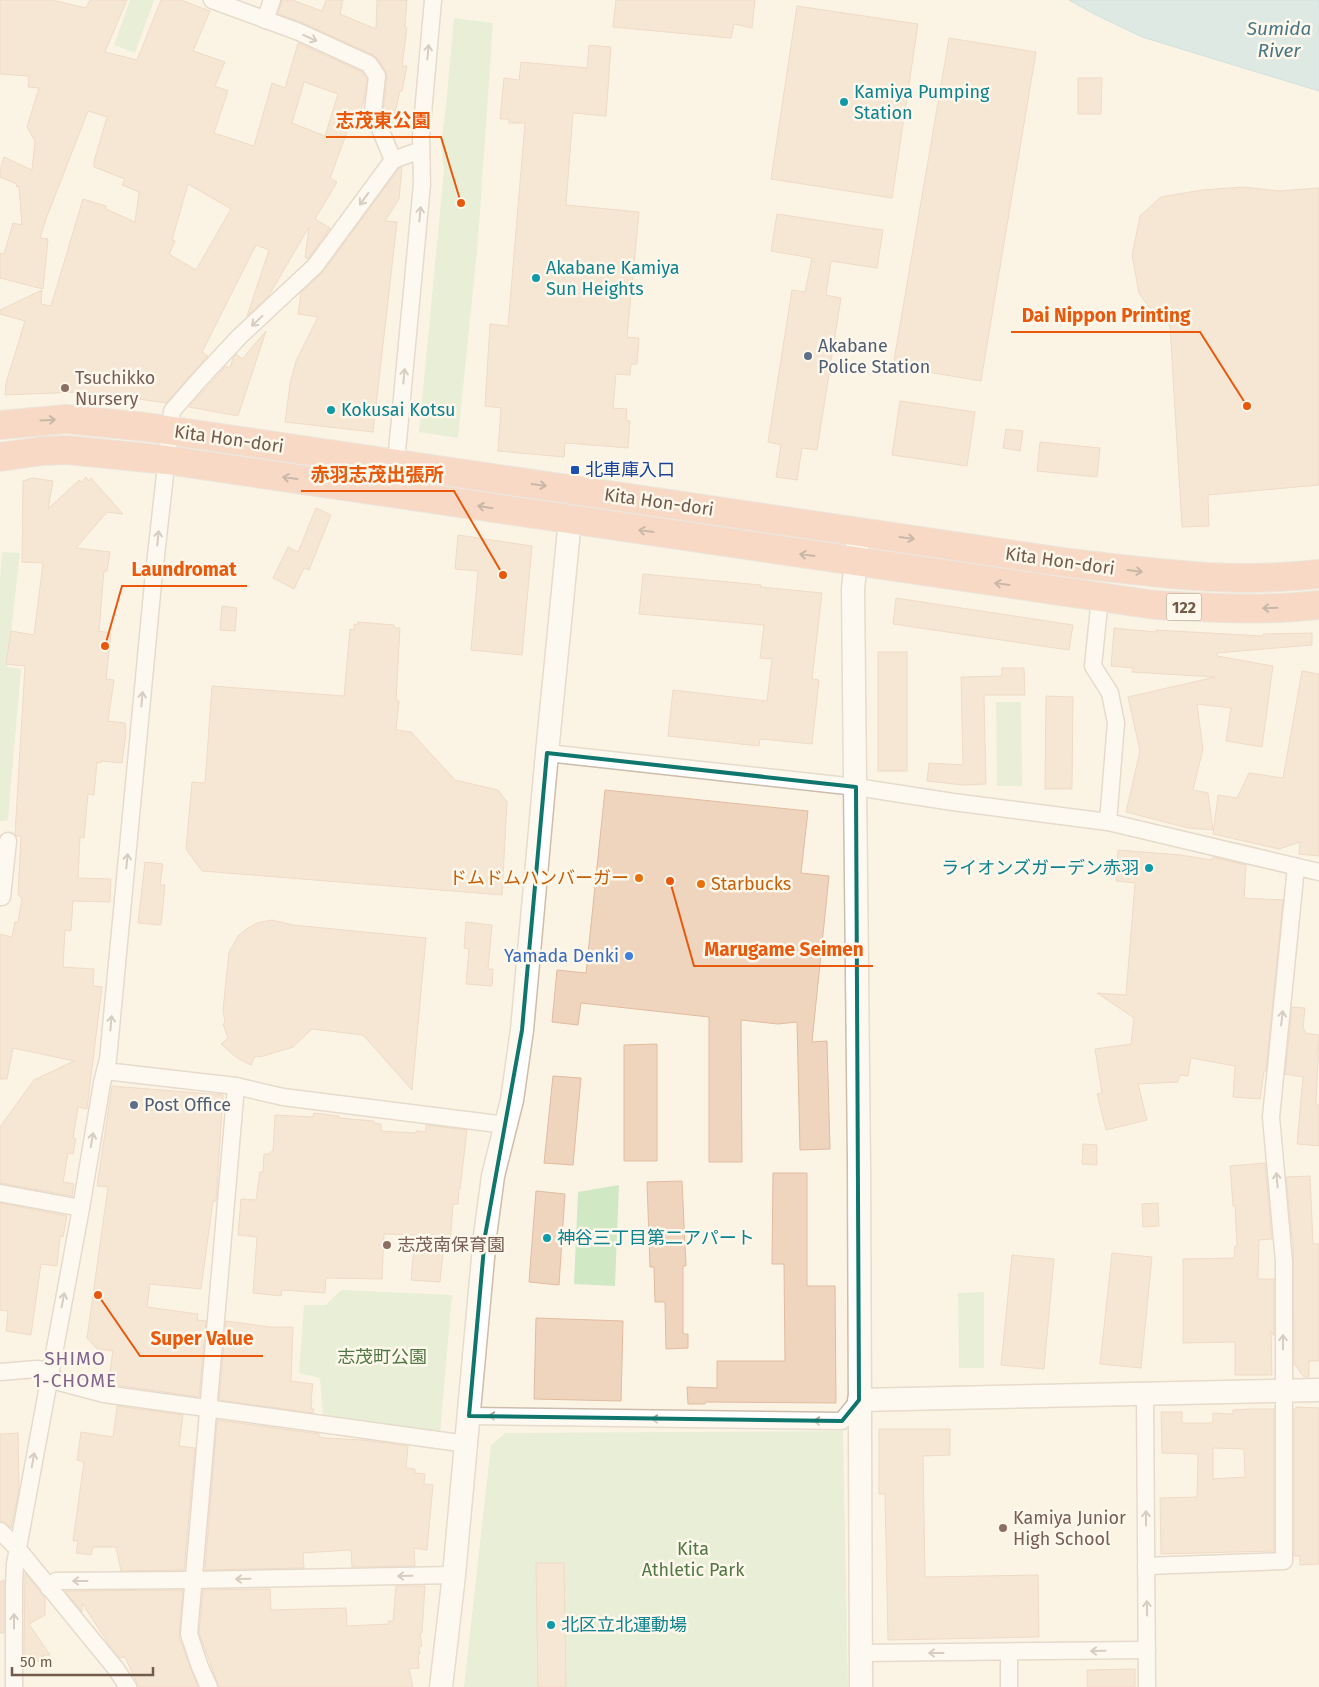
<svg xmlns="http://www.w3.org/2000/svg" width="1319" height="1687" viewBox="0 0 1319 1687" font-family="'Fira Sans','Noto Sans JP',sans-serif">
<rect width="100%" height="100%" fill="#fbf4e5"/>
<g fill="#d1e8c4">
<polygon points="130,0 154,0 135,53 114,45"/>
<polygon points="454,18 493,23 478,240 458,438 419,432 444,171 441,143 446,106"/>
<polygon points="2,552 20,553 7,667 21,669 8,820 0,821 0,579"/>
<polygon points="996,702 1021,702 1022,786 997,786"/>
<polygon points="619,1185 615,1286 574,1284 578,1192"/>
<polygon points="341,1290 452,1295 440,1435 323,1417 320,1378 299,1373 304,1305 326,1305"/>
<polygon points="984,1292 984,1368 959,1368 958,1293"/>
<polygon points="843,1431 848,1687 464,1687 491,1445 505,1433"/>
</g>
<polygon fill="#badbe3" stroke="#a1cad5" points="1069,0 1319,0 1319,91 1142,37 1094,14"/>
<g fill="#efd4be" stroke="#e1bc9f" fill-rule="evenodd">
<path d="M0,0H52L86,8L90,0H127L105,52L137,60L161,0H181L210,11L193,51L225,62L215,86L228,91L214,133L254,146L272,83L285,88L298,43L362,72L367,79L364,100L356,126L350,124L330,178L337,182L315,219L330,228L308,259L305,257L309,227L268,297L247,316L269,250L256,245L202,352L208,356L166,403L118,396V397L80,392L5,395L6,383L25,321L0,314V310L42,290L41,304L51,306L83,199L106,206V209L135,222L139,192L122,185L125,179L94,167V161L107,117L88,111L46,219L40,238L48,239L43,289L0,278V253L4,254L13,223L22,225L19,187L16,186L17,184L0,177V170L4,157L32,170L35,141L27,127L39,88L28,87L29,76L0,74ZM304,82L338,94L325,136L292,123ZM188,184L231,209L196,270L169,254L175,241L172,240Z"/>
<polygon points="282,0 292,0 322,11 326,0 343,0 340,14 376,29 377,0 407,0 405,27 407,28 402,66 407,66 402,91 400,91 391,130 383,111 387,76 385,70 377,58 373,55 303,23 278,14"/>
<polygon points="616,0 755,0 752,28 734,24 731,38 613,27"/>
<polygon points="797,6 918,24 892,198 771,179"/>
<polygon points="949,38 1036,52 981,381 893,366"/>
<polygon points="589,45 611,47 606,116 573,113 566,205 639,212 627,337 639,338 637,364 631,364 630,375 616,374 613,408 627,409 626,420 630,421 628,448 565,443 564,457 498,451 501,408 485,406 490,324 508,326 525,123 509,123 509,119 500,119 504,78 519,80 521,62 587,68"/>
<polygon points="1078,78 1102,78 1101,114 1078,114"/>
<polygon points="402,167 399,199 385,221 397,222 373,432 285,422 290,384 296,361 318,317 298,314 301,293 323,272 399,168"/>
<polygon points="1243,187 1279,191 1319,188 1319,485 1208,495 1209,526 1182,527 1170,326 1148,306 1139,293 1132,255 1140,216 1161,197 1202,190"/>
<polygon points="777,214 883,230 877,268 831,261 826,295 841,298 817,450 802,448 797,480 776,477 781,445 768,442 792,290 805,292 812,258 771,251"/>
<polygon points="266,331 238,416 189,407 226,366 230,368 233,358 236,354 242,359"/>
<polygon points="900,401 975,412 967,466 892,455"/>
<polygon points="1006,429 1023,431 1020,451 1003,448"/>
<polygon points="1040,442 1100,448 1097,477 1037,471"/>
<polygon points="86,477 89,481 91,478 123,514 107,512 76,548 110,552 107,571 104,571 99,631 111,633 106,679 114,680 108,721 125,723 126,733 122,763 101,761 100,763 97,762 94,795 88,794 84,838 80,837 78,878 111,879 110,902 73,901 71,931 65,930 63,967 94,969 93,986 102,987 87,1109 78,1107 73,1138 76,1139 73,1154 68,1153 63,1182 74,1184 72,1196 0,1183 0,1127 34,1080 74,1061 13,1048 7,1079 0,1079 0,934 12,937 15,922 18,922 22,898 18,895 21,836 16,836 15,834 25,666 6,664 11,631 34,635 43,563 22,562 23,481 32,478 53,481 48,509 79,480 81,482"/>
<polygon points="316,508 331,515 309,570 304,568 294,589 273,578 288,547 298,552"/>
<polygon points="458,535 532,546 522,655 471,650 478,571 455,569"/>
<polygon points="643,574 761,585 761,587 822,593 812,679 819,680 812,744 760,739 759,746 668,736 673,690 767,701 772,659 760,658 764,625 639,614"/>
<polygon points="896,598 1073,625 1069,650 893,624"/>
<polygon points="222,606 237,608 235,631 220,630"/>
<polygon points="358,622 394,625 395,628 400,628 396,700 399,701 396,730 411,732 455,780 498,790 507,802 502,895 202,871 186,849 192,782 205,783 212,686 344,696 350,629 354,630 354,624 357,625"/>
<polygon points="1114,628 1156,632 1156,630 1173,631 1263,636 1263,634 1312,633 1312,645 1217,653 1217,656 1273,666 1262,747 1226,741 1231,708 1197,704 1203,749 1193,790 1208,793 1213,830 1188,828 1126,812 1140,751 1128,697 1215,677 1132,672 1133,668 1111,666"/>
<rect x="878" y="652" width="29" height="119"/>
<polygon points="1002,668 1024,668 1025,695 984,695 986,784 963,785 927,781 929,763 963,765 961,677 1002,676"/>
<polygon points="1302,671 1319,674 1319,856 1299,854 1300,842 1279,849 1213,834 1218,795 1237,798 1249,773 1283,778"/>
<polygon points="1046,696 1073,697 1072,789 1045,789"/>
<polygon points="605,790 808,811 801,873 829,876 812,1042 827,1041 830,1149 800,1150 797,1022 778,1024 741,1020 742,1162 709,1162 709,1017 581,1003 578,1025 552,1022 557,970 586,973"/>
<polygon points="1118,850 1181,855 1212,860 1212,858 1216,858 1246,865 1244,898 1283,900 1266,1071 1264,1071 1260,1099 1233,1097 1235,1066 1191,1058 1188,1076 1180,1075 1178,1082 1138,1084 1147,1120 1106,1130 1097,1094 1102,1093 1095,1049 1131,1044 1134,1018 1097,993 1126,995 1135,883 1116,881"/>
<polygon points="145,862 163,864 160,885 165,885 161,925 138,923"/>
<polygon points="272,920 293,925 426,938 412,1090 363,1035 312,1029 293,1047 260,1057 255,1056 251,1065 237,1058 221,1044 228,1038 223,1024 225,1022 223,1010 229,952 239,935 245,930 257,923"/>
<polygon points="466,922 492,925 488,969 493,969 492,986 466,984 469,949 464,948"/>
<polygon points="1292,1007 1305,1008 1303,1029 1305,1030 1305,1033 1319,1035 1316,1104 1319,1105 1319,1146 1297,1144 1303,1077 1285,1074"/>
<polygon points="657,1044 657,1161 624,1161 624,1045"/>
<polygon points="553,1076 581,1078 573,1165 544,1163"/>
<polygon points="112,1086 223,1095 216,1201 213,1201 201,1289 150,1284 147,1307 198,1314 197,1320 206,1321 199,1397 108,1384 113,1351 97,1349 87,1338 108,1187 97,1186"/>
<polygon points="314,1113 339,1116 339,1118 374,1121 374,1123 381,1124 381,1131 416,1133 416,1131 426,1132 426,1125 467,1130 460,1189 459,1189 458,1204 453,1204 450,1245 444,1244 440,1282 411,1280 415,1235 384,1234 382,1279 326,1278 325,1293 282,1290 281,1296 253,1293 257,1237 238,1235 241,1199 256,1200 260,1172 263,1172 264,1154 270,1154 270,1152 273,1152 275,1115 313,1117"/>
<polygon points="1083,1144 1097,1145 1097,1165 1082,1164"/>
<polygon points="1265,1163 1272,1239 1259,1240 1258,1279 1274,1279 1274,1336 1271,1331 1272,1375 1235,1375 1235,1342 1183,1343 1183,1259 1234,1258 1235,1246 1237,1246 1235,1206 1233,1206 1230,1166"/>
<polygon points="773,1173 807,1173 807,1286 835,1286 836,1403 705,1402 705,1404 688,1404 687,1387 717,1388 717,1361 785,1361 784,1264 772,1264"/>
<polygon points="1310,1176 1313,1244 1319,1244 1319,1361 1309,1361 1309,1377 1304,1377 1294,1364 1293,1238 1292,1238 1286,1177"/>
<polygon points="682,1181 686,1266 683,1266 683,1334 688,1334 688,1348 666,1349 665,1302 655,1302 654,1267 650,1267 647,1182"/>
<polygon points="536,1191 565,1194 559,1285 529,1282"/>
<polygon points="0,1203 67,1216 63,1237 60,1236 57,1266 41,1264 31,1335 6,1331 8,1311 0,1310"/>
<polygon points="1158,1203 1159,1226 1143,1227 1142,1204"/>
<polygon points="1112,1253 1152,1257 1141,1368 1100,1364"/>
<polygon points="1012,1255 1054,1259 1044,1369 1001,1365"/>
<polygon points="536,1318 623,1321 621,1401 534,1399"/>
<polygon points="226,1321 270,1327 293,1327 291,1381 313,1384 311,1400 312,1400 311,1409 314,1409 313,1413 219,1400"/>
<polygon points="117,1406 183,1415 179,1446 195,1448 184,1570 121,1571 116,1547 93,1547 91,1555 76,1553 78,1541 73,1541 84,1462 77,1460 81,1432 113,1437"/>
<polygon points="1296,1407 1319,1408 1319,1564 1300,1565 1300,1556 1294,1556 1294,1409 1296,1409"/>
<path d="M1248,1409H1274V1551L1161,1554L1160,1498L1197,1497L1198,1454L1162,1453L1161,1412H1182V1423H1213V1413L1233,1414V1410ZM1213,1448L1244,1449L1245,1477L1213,1479Z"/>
<polygon points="217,1420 319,1434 319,1437 325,1438 363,1440 408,1446 406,1468 415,1469 415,1473 425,1474 424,1484 433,1485 427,1550 414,1548 415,1566 352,1567 351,1550 303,1553 304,1568 205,1570"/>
<polygon points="879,1429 950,1429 950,1455 923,1456 925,1577 1038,1575 1039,1637 888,1640 885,1494 879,1494"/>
<polygon points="18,1433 19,1490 11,1528 7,1524 0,1521 0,1434"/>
<polygon points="536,1563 564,1563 566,1687 538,1687"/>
<polygon points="25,1573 45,1597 45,1615 29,1624 50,1655 43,1655 44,1661 24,1662"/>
<polygon points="4,1580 4,1633 0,1633 0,1582"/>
<polygon points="396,1586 425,1586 422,1633 420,1633 422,1646 419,1647 420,1654 418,1655 419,1668 409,1669 413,1687 219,1687 199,1633 203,1590 270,1589 271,1610 346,1608 347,1626 389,1624 388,1621 393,1621"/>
<polygon points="183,1590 179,1637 198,1687 139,1687 125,1657 120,1658 110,1646 82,1603 82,1612 65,1591"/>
<polygon points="1135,1669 1135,1687 1087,1687 1087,1670"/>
</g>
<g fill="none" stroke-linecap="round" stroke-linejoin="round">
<defs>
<g id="street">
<polyline points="212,0 299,32 369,64 377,76 373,112 393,160"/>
<polyline points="265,20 272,0"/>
<polyline points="393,494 422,184 421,136 433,0"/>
<polyline points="1100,598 1093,666 1110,693 1116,723 1108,822"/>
<polyline points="547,753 856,787 953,802 1108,822 1319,872"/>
<polyline points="0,897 2,897 8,841"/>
<polyline points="105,1071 236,1086 283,1097 506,1125"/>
<polyline points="0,1193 81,1208"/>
<polyline points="0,1372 37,1369 45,1370 59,1382 104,1394 467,1444"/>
<polyline points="1145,1393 1147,1687"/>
<polyline points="469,1416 842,1421 859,1400"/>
<polyline points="0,1531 18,1549 116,1669 128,1687"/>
<polyline points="1146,1566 1284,1561 1284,1262 1271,1117 1296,867"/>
<polyline points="49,1588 56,1581 193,1580 454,1575"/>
<polyline points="861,1653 1147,1650"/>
<polyline points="1009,1653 1009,1687"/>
<polyline points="14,1687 14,1585 15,1564 81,1208 102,1083 108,1059 153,583 172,411 200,379 239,337 315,266 393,160 421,150"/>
<polyline points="209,1687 200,1667 189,1634 236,1086"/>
</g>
<g id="secondary">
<polyline points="859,532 853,589 859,1164 861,1687"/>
<polyline points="859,1400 1319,1390"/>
<polyline points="441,1687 454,1575 485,1236 493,1176 512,1100 522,1030 547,753 570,520"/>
</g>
<g id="highway">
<path d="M0,425L66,419L146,427L1070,563C1155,573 1232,584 1319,574"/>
<path d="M0,457L42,451L67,450L167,460L1155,605C1210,608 1264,611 1319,605"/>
</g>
</defs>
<use href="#street" stroke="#ccbcac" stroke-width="19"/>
<use href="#secondary" stroke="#cfbca9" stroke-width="25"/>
<use href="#highway" stroke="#dad4d0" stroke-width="30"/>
<use href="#street" stroke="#fff" stroke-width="16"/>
<use href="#secondary" stroke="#fff" stroke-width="22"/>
<use href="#highway" stroke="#f2b99f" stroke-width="28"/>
</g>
<defs><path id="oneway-shaft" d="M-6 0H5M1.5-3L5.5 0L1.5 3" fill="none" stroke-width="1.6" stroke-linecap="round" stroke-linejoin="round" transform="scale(1.25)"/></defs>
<g stroke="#aa9d93">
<use href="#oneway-shaft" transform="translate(310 38) rotate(24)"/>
<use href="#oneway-shaft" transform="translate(428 52) rotate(-85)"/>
<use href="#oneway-shaft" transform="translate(364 199) rotate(126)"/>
<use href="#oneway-shaft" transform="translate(420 214) rotate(-85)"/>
<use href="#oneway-shaft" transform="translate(257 321) rotate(137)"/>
<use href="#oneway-shaft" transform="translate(404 376) rotate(-85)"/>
<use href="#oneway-shaft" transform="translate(158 538) rotate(-84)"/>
<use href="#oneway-shaft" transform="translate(142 699) rotate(-85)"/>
<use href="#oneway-shaft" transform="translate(127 861) rotate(-84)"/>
<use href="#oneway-shaft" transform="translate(1282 1018) rotate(-83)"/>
<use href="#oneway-shaft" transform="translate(111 1023) rotate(-85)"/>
<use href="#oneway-shaft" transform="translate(92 1140) rotate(-80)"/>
<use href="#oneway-shaft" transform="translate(1277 1180) rotate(-95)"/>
<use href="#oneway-shaft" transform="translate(63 1300) rotate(-79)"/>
<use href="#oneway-shaft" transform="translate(1283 1342) rotate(-90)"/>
<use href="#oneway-shaft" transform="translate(496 1416) rotate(-179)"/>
<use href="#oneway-shaft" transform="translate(659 1419) rotate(-179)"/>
<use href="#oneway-shaft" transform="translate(821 1421) rotate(-179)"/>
<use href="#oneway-shaft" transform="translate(33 1460) rotate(-80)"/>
<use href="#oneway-shaft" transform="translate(1146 1518) rotate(-90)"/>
<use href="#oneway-shaft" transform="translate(405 1576) rotate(179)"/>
<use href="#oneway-shaft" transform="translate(243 1579) rotate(179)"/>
<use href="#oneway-shaft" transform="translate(80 1581) rotate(180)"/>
<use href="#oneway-shaft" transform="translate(1147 1608) rotate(-91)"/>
<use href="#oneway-shaft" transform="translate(14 1621) rotate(-90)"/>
<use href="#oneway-shaft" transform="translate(1098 1651) rotate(179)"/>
<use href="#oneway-shaft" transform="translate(936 1653) rotate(180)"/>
</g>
<g stroke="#8c6e5c">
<use href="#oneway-shaft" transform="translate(48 420) rotate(-3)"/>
<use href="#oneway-shaft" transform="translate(290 478) rotate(-172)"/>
<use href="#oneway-shaft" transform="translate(539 485) rotate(8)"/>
<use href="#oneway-shaft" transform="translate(485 507) rotate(-171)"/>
<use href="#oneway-shaft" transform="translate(646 531) rotate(-172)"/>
<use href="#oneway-shaft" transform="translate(907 538) rotate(8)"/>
<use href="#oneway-shaft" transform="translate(807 555) rotate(-172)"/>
<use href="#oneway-shaft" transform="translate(1135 571) rotate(7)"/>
<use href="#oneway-shaft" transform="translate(1002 584) rotate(-172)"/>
<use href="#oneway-shaft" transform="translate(1270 608) rotate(178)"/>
</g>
<path d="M0 0H1319V1687H0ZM547,753L856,787L859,1400L842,1421L469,1416L485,1236L522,1030Z" fill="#fbf4e5" fill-opacity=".55" fill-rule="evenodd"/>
<path fill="none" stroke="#0f766e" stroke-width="4" stroke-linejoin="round" d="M547,753L856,787L859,1400L842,1421L469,1416L485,1236L522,1030Z"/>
<g fill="#0f9aa8" stroke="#fef7eb" stroke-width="2">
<circle cx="844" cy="102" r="5"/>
<circle cx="536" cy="278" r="5"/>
<circle cx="331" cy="410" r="5"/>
<circle cx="1149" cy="868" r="5"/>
<circle cx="547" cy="1238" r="5"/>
<circle cx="551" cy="1625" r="5"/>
</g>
<g fill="#5c6f8a" stroke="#fef7eb" stroke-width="2">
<circle cx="808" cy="356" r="5"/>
<circle cx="134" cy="1105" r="5"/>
</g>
<g fill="#8d6e63" stroke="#fef7eb" stroke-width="2">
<circle cx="65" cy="388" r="5"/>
<circle cx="387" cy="1245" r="5"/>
<circle cx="1003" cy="1528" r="5"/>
</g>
<rect fill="#1a4fb4" stroke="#fef7eb" stroke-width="2" x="570" y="465" width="10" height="10" rx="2.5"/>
<g fill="#e8710a" stroke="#fef7eb" stroke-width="2">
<circle cx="639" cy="878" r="5"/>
<circle cx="701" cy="884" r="5"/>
</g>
<circle fill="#3f7fe0" stroke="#fef7eb" stroke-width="2" cx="629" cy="956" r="5"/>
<g text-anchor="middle" stroke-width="5" stroke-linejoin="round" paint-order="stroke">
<rect fill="#fef7eb" stroke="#9c8a7b" stroke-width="1" x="1166.5" y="593.5" width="35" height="27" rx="4"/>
<g font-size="16" font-weight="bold" fill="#725b4b">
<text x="1184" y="613">122</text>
</g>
<g font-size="18" fill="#0d838f" stroke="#fef7eb" text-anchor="start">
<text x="854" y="98">Kamiya Pumping<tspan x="854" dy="21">Station</tspan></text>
<text x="546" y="274">Akabane Kamiya<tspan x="546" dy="21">Sun Heights</tspan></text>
<text x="341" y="416">Kokusai Kotsu</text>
<text x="1139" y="874" text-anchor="end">ライオンズガーデン赤羽</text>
<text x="557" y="1244">神谷三丁目第二アパート</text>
<text x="561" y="1631">北区立北運動場</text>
</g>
<g font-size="18" fill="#4e5e75" stroke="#fef7eb" text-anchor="start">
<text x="818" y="352">Akabane<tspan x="818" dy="21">Police Station</tspan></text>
<text x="144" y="1111">Post Office</text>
</g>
<g font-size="18" fill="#785e54" stroke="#fef7eb" text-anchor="start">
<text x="75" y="384">Tsuchikko<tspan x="75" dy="21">Nursery</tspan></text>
<text x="397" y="1251">志茂南保育園</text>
<text x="1013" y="1524">Kamiya Junior<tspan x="1013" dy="21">High School</tspan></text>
</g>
<g font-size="18" fill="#725b4b" stroke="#fef7eb">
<text transform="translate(229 439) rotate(8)" y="6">Kita Hon-dori</text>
<text transform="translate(659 502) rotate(8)" y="6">Kita Hon-dori</text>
<text transform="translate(1060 561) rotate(8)" y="6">Kita Hon-dori</text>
</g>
<g font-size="18" fill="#164399" stroke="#fef7eb" text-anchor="start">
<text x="585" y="476">北車庫入口</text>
</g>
<g font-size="18" fill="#c56008" stroke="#fef7eb" text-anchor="end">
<text x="629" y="884">ドムドムハンバーガー</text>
<text x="711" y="890" text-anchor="start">Starbucks</text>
</g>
<g font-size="18" fill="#366cbe" stroke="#fef7eb" text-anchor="end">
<text x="619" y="962">Yamada Denki</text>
</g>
<g font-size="18" fill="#507844" stroke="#fef7eb">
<text x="382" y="1363">志茂町公園</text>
<text x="693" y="1555">Kita<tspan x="693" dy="21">Athletic Park</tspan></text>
</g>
<g font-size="19" font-style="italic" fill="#477785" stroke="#fef7eb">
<text x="1279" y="35">Sumida<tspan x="1279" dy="22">River</tspan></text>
</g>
<g font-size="19" letter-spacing="1" fill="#82638e" stroke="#fef7eb">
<text x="75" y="1365">SHIMO<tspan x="75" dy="22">1-CHOME</tspan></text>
</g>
</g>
<path fill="none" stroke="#e8590c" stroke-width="2" d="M461 203L441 137H326M1247 406L1200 332H1011M503 575L454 491H301M105 646L122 586H247M670 881L694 966H873M98 1295L140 1356H263"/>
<g fill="#e8590c" stroke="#fef7eb" stroke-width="2">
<circle cx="461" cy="203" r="5"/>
<circle cx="1247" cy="406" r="5"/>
<circle cx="503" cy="575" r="5"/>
<circle cx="105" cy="646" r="5"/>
<circle cx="670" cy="881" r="5"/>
<circle cx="98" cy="1295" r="5"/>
</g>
<g font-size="19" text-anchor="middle" font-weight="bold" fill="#e8590c" stroke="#fef7eb" stroke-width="5" stroke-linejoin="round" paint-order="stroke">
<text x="383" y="127">志茂東公園</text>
<text x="1106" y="322">Dai Nippon Printing</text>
<text x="377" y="481">赤羽志茂出張所</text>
<text x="184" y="576">Laundromat</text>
<text x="784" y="956">Marugame Seimen</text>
<text x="202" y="1345">Super Value</text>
</g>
<path d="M12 1667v8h141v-8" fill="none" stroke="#725b4b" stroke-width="2.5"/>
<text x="20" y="1667" font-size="15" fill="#725b4b" stroke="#fef7eb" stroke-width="4" paint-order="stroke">50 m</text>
</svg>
